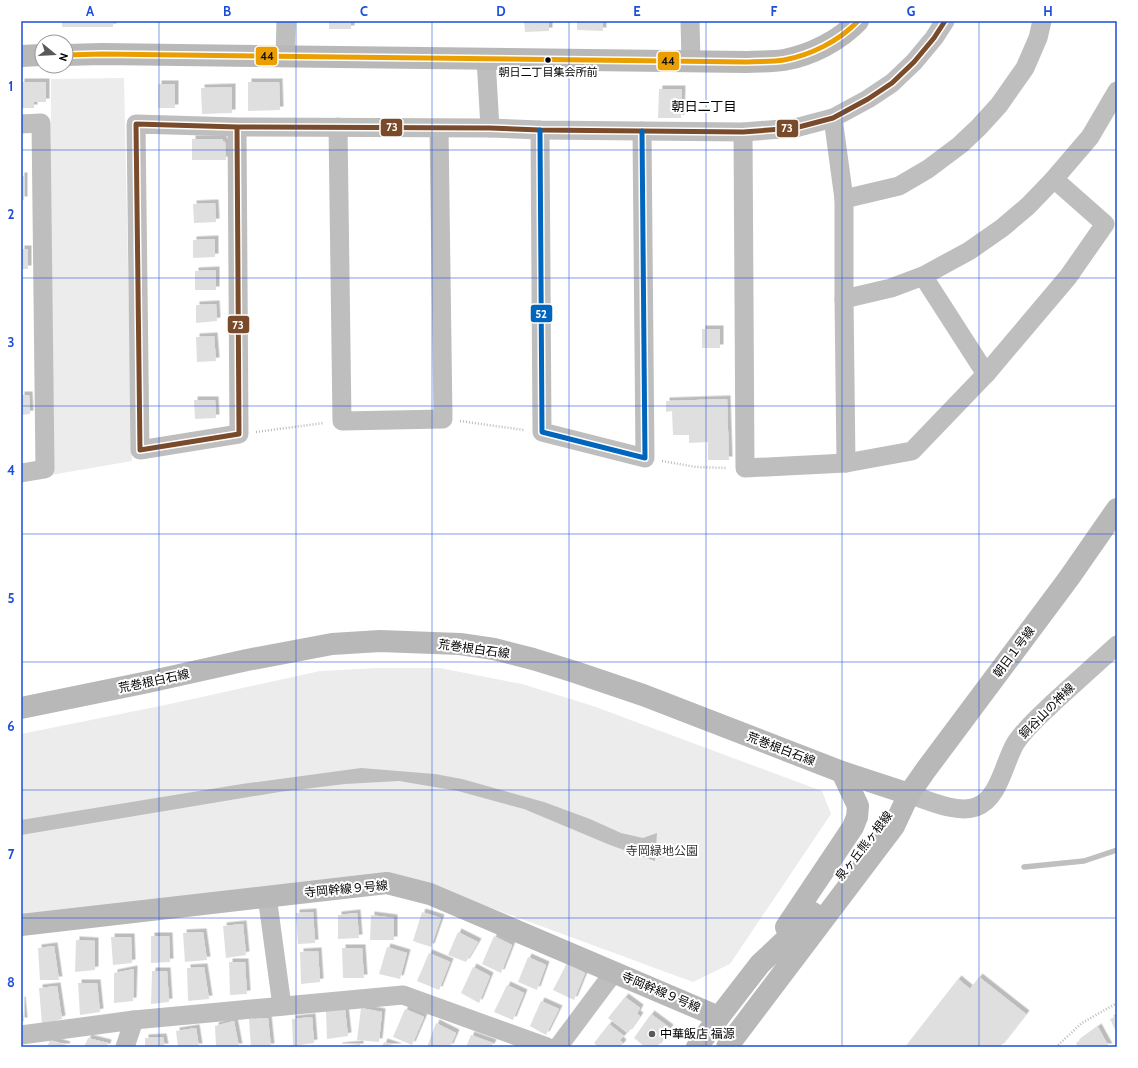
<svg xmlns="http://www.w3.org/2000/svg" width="1138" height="1068" viewBox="0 0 1138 1068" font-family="Cabin,'Noto Sans JP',sans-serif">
<defs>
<filter id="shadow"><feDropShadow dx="3.5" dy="-3.5" stdDeviation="0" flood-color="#0004"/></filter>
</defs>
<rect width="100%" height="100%" fill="#fff"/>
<g fill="#ececec">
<polygon points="124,78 132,461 51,475 51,79"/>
<polygon points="376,668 440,668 522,684 593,706 822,791 831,814 730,964 693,982 440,889 21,919 21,734 170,704 320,671"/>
</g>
<polygon fill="#bfbfbf" points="361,768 435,774 462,779 544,802 590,819 621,833 643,838 657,833 655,861 610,845 524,809 458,791 399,781 345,784 279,792 21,835 21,820 242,784"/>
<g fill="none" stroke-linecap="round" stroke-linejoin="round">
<g stroke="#bfbfbf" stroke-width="5.5">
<polyline points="650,850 661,855"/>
<polyline points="1024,867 1084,861 1117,850"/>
</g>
</g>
<g fill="#dfdfdf" filter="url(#shadow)">
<rect x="62" y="21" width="51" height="6"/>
<rect x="329" y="21" width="22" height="8"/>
<polygon points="524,21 549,21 549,31 525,32"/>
<polygon points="577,21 603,21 603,31 577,30"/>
<polygon points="21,82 46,82 46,102 34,102 34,108 21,108"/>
<polygon points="248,82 279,82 280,110 248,111"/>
<rect x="158" y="84" width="17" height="24"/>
<polygon points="232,87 232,113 202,114 201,88"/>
<polygon points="659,89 682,89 681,118 658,118"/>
<polygon points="192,139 223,139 223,141 225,142 226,160 192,160"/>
<rect x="21" y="176" width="3" height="24"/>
<polygon points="215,203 216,222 194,223 193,204"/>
<polygon points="215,239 215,257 193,258 193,240"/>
<rect x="21" y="249" width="7" height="20"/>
<polygon points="216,270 216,290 195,290 195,271"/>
<polygon points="216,304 217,321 196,323 196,305"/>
<rect x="702" y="329" width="18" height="19"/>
<polygon points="214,336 216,361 197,362 196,337"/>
<polygon points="21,395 29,395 30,414 21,415"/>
<polygon points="727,399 729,460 708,460 708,442 689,443 689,435 673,435 672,411 666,412 666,401"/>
<polygon points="194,400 215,400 216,418 195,419"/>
<polygon points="313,912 315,943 298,944 296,913"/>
<polygon points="422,912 441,918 431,947 413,941"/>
<polygon points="357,913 359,938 338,939 338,915"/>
<polygon points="371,915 394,918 394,940 370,940"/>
<polygon points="243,924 246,955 226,958 223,926"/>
<polygon points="203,932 207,960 185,962 183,933"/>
<polygon points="458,932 478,942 466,962 448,955"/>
<polygon points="151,936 169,936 170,962 151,963"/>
<polygon points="494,936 512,945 501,973 482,964"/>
<polygon points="111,937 131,937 132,963 113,965"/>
<polygon points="76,940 95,941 95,970 75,972"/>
<polygon points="54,946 59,980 40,980 38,948"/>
<polygon points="387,947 407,953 400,979 379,974"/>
<polygon points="342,948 362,948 364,978 343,978"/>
<polygon points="318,951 320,982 301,984 300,952"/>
<polygon points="429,953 450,962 439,990 417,981"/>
<polygon points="528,957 546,965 537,990 518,982"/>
<polygon points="229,962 245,962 247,994 230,995"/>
<polygon points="567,963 585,973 574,1000 553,990"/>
<polygon points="204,967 209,999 188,1001 187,968"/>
<polygon points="473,967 490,976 479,1003 461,993"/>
<polygon points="134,969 133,1001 114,1003 114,973"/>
<polygon points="152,971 167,971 169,1002 151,1004"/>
<polygon points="979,977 1026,1014 1000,1047 905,1047 958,979 970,989"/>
<polygon points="78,983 97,983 100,1012 80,1015"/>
<polygon points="507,985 524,993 513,1020 494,1012"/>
<polygon points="57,986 62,1019 42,1024 39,988"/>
<polygon points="625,997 640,1008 637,1014 640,1016 628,1033 608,1018"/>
<polygon points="21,1000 22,1000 24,1021 21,1021"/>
<polygon points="541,1001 559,1009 546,1035 530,1026"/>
<polygon points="361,1008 382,1012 379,1042 357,1040"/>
<polygon points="345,1009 348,1036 327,1039 326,1011"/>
<polygon points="405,1009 424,1017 412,1045 393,1037"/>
<polygon points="651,1014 670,1028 657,1047 645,1047 634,1038"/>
<polygon points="1117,1016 1117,1034 1110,1019"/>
<polygon points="312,1017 314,1043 293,1046 292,1019"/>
<polygon points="268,1018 271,1047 251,1047 249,1019"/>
<polygon points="234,1021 239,1047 216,1047 215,1026"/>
<polygon points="436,1023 456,1033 450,1047 427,1047"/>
<polygon points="609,1024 624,1036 620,1040 623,1043 620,1047 596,1047 597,1046 594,1043"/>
<polygon points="1098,1027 1109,1047 1078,1047 1076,1043"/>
<polygon points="196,1028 199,1047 178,1047 176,1031"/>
<polygon points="471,1035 493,1043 491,1047 466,1047"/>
<polygon points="163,1037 165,1047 145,1047 145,1038"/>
<polygon points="88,1038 108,1043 107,1047 84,1047"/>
<polygon points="50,1040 67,1045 66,1047 47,1047"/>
<polygon points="384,1042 399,1047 382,1047"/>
<polygon points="360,1044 360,1047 339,1047 339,1046"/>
</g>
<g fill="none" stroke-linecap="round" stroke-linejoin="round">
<g stroke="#b9b9b9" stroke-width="2.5" stroke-dasharray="1 2" stroke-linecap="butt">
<polyline points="460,421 524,430"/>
<polyline points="256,432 324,423"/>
<polyline points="662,461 696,467 727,468"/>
<polyline points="1056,1047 1082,1023 1117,1003"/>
</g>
<g stroke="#bebebe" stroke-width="19">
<polyline points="690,21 691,61"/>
<polyline points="285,57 286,21"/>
<polyline points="486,59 490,128"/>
<polyline points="833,118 844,199 844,299 846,463"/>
<polyline points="21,124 41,123 45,469 21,473"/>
<polyline points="237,127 239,434 140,450 136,124 237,127 490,128 540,130 743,132 795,128 833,118 868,99 892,83 914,62 934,38 945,21"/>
<polyline points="338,127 342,421 443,419 439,128"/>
<polyline points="540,130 542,432 645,458 642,131"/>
<polyline points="743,132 745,468 846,463 912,451 986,374 1068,277 1105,224 1054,179"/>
<polyline points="844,199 899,186 928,169 960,145 979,127 999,105 1025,68 1038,38 1042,21"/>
<polyline points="923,276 986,374"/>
<polyline points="844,299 891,288 923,276 969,251 1002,228 1028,206 1054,179 1090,137 1117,91"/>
<path d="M909,794C927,800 957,814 976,807C999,799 1004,763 1015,744C1025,728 1041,715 1054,702C1075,683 1096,664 1117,645"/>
<polyline points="267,896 282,1006"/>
<polyline points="21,1035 134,1020 403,995 547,1047"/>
<polyline points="125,1047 134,1020"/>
<polyline points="558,1047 614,972"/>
</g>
<g stroke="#b8b8b8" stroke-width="22">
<path d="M66,55L102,54L746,62C759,61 772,62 784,60C811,55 839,41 858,21"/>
<polyline points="21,56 42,55"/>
<polyline points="21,708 148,682 247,660 332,644 380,641 460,644 494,649 533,659 575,672 643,695 842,772 909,794"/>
<polyline points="21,925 387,883 430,894 719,1017"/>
<polyline points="786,927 853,827 857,817 858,806 842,772"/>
<polyline points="697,1047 719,1017 760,964 809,918 813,913"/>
<polyline points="727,1047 894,826 909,794 925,771 1069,578 1117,509"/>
</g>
<defs>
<path id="bus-1" d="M66,55L102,54L746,62C759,61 772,62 784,60C811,55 839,41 858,21"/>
<polyline id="bus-2" points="237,127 239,434 140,450 136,124 237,127 490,128 540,130 743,132 795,128 833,118 868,99 892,83 914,62 934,38 945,21"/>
<polyline id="bus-3" points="540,130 542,432 645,458 642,131"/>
</defs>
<use href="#bus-1" stroke="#fff" stroke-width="8"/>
<use href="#bus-2" stroke="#fff" stroke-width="8"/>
<use href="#bus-3" stroke="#fff" stroke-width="8"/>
<use href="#bus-1" stroke="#eb9e00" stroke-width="5"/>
<use href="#bus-2" stroke="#7a4b2a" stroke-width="5"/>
<use href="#bus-3" stroke="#0065bd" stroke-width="5"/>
</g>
<path fill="none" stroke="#1d4ed8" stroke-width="1" stroke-opacity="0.55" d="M159,21V1047M296,21V1047M432,21V1047M569,21V1047M706,21V1047M842,21V1047M979,21V1047M21,150H1117M21,278H1117M21,406H1117M21,534H1117M21,662H1117M21,790H1117M21,918H1117"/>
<circle fill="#000" stroke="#fff" stroke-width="1.5" cx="548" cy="60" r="3.5"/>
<circle fill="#595959" stroke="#fff" stroke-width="1.5" cx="652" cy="1034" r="4"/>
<g text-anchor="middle" stroke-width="4" stroke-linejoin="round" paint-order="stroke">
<g font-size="11" fill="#000" stroke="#fff">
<text x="548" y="76">朝日二丁目集会所前</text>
</g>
<g font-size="12" fill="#000" stroke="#fff">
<text transform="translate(474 649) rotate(8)" y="4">荒巻根白石線</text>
<text transform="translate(1014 652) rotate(-53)" y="4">朝日１号線</text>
<text transform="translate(154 681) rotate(-12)" y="4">荒巻根白石線</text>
<text transform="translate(1047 711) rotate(-45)" y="4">銅谷山の神線</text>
<text transform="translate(781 749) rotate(21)" y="4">荒巻根白石線</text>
<text transform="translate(864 846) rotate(-52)" y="4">泉ヶ丘熊ヶ根線</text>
<text transform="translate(346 889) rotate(-5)" y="4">寺岡幹線９号線</text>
<text transform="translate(661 992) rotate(23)" y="4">寺岡幹線９号線</text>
</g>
<g font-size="12" fill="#333" stroke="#fff">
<text x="662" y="855">寺岡緑地公園</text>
</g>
<g font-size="12" fill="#000" stroke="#fff" text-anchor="start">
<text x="660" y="1038">中華飯店 福源</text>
</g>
<g font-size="13" fill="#000" stroke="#fff">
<text x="704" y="111">朝日二丁目</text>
</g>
</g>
<g stroke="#fff" stroke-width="1.5">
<rect x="255" y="46" width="23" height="20" rx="4" fill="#eb9e00"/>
<rect x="657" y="51" width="23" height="20" rx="4" fill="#eb9e00"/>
<rect x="380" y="118" width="23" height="19" rx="4" fill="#7a4b2a"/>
<rect x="776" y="119" width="23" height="19" rx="4" fill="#7a4b2a"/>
<rect x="530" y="304" width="23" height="19" rx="4" fill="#0065bd"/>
<rect x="227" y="315" width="23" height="19" rx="4" fill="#7a4b2a"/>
</g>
<g font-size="11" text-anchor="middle" font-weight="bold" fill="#fff">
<text x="392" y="131">73</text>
<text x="787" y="132">73</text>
<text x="541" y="318">52</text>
<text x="238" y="329">73</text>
</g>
<g font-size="11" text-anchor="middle" font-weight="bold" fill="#111">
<text x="267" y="60">44</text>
<text x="668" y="65">44</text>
</g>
<rect width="1138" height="1068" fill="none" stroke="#ffffff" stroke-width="44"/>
<g transform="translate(54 54) rotate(108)"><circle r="19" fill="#ffffff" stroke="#999999"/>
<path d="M0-3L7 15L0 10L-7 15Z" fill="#595959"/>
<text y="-6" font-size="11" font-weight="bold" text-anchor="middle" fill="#000000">N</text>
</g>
<rect x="22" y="22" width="1094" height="1024" fill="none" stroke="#1d4ed8" stroke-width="1.5"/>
<g font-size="13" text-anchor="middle" font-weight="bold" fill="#1d4ed8">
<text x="90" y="16">A</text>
<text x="227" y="16">B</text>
<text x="364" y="16">C</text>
<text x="501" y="16">D</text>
<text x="637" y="16">E</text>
<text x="774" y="16">F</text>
<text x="911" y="16">G</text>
<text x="1048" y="16">H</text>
<text x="11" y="91">1</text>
<text x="11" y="219">2</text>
<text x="11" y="347">3</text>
<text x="11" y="475">4</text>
<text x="11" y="603">5</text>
<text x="11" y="731">6</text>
<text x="11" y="859">7</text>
<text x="11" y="987">8</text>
</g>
</svg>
